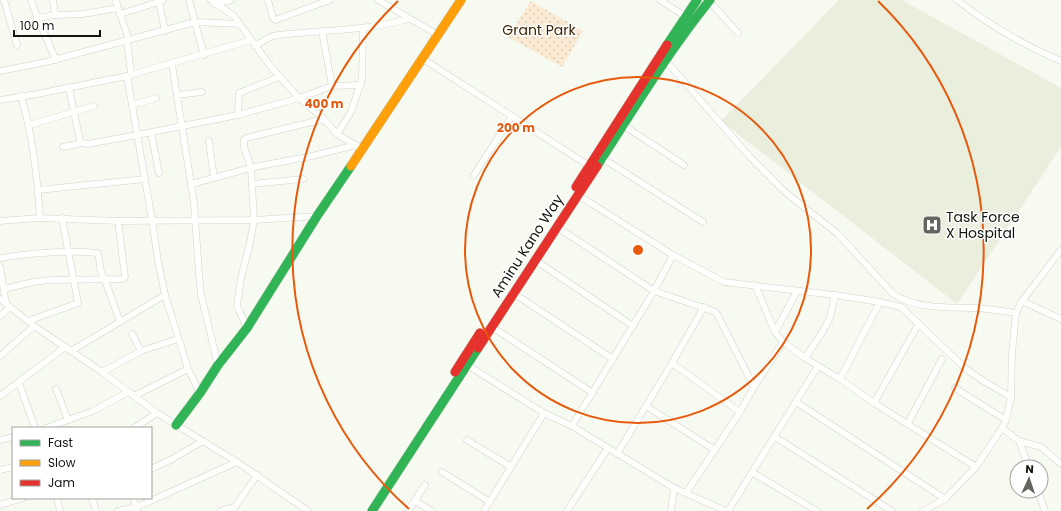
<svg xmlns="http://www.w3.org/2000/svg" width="1061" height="511" viewBox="0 0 1061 511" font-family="Poppins,sans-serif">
<defs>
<pattern id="park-dots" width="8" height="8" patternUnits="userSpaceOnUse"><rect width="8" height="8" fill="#faead4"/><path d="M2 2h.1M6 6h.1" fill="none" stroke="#d5c8b5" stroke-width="1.8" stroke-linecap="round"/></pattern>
</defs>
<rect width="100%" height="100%" fill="#f7faf0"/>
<polygon fill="#e9eedd" points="839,0 902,0 1061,88 1061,147 957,304 721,121"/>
<polygon fill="url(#park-dots)" points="531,1 583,31 562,67 508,37"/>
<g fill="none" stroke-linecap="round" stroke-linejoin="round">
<defs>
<g id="street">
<polyline points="4,0 17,45"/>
<polyline points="31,0 39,22 56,60"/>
<polyline points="53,0 55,15"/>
<polyline points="116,0 118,8 129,40"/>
<polyline points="163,0 159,2 165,31"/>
<polyline points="189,0 204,55"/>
<polyline points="211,0 234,16 271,67 299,98 322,117 337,134 362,149"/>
<polyline points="268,0 273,18 275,20 330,0"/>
<polyline points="378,0 438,35"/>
<polyline points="660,0 686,17"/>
<path d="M957,0C989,25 1023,45 1061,61"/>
<polyline points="709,1 738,33"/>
<polyline points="214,4 231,0"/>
<polyline points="120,14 159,2"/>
<polyline points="37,18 55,15 83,14 118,8"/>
<polyline points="322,31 332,86"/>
<polyline points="127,40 131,74"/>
<path d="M255,46L270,37L278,35C321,30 366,31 408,19"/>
<polyline points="423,59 591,167"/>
<path d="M666,61L749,156L785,192L838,234L892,293C916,310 948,307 976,308C989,309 1003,311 1016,313"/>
<polyline points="172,64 194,203 199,274 201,295 218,365"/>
<polyline points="0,71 46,62 195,22 240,24"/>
<polyline points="127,76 152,220 158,261 165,295 188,369 200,393"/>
<polyline points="69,88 80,141 82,143 88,144 137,135 238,115 299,98 332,86 361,85"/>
<polyline points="177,95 202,92"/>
<path d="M21,96C33,137 37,176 40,218"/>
<polyline points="0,100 37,94 127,76 251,40"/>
<polyline points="132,105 156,98"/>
<polyline points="238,115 239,93 279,77"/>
<polyline points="29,125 94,106"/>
<polyline points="623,125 684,165"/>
<polyline points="151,133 159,173"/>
<polyline points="337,134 351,112 362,79 363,28"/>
<polyline points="209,141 214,178"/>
<polyline points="63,147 82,143"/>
<polyline points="602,158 703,222"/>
<polyline points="474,175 512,116"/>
<polyline points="191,184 254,167 312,156 356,145"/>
<polyline points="252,184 303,179"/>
<polyline points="38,190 145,179"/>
<polyline points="578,195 673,255 724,282 835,295 880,302 901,307 966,369 985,382 1011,397"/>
<polyline points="0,221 40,218 118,221 254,220 317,216"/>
<polyline points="557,227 654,291 716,312 754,387"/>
<path d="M0,258C32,253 66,250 98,253L101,272L105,280L120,322"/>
<polyline points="535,260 633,326"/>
<polyline points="0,267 6,303"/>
<polyline points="755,285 775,332 783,342 805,358 840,379 874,403 976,467"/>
<polyline points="4,289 33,282 50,280 123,279 125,277 118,221"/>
<polyline points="513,293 613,359"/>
<polyline points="0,299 34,326 102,372 157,413 237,462 308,511"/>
<polyline points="1022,301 1061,319"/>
<polyline points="0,316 10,307"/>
<polyline points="28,321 78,303 62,218"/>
<polyline points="492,327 593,393"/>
<polyline points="247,328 237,306 241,278 249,247 254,220 251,168 244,147 244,140 246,138 324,119"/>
<polyline points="775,332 797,291"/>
<polyline points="132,334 141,351"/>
<polyline points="71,351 165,295"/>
<polyline points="0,356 34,326"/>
<polyline points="805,358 823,331 830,318 835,295"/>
<polyline points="672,363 740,412"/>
<polyline points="467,365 544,413 572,426 674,488 726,511"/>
<polyline points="102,372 141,351 178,339"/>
<polyline points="840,379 880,302"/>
<polyline points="19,383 35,428"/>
<polyline points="955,388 1006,420"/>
<polyline points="56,389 68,420"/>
<polyline points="0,396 65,347"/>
<polyline points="134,396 188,369"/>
<polyline points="796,402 945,499"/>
<polyline points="874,403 919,323"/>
<polyline points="646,406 715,450"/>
<polyline points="908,423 942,359"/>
<polyline points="572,426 654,291 673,255"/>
<polyline points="46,428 93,411 128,392"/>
<polyline points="134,428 157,413"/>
<polyline points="1002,428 1019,441 1029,467"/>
<polyline points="775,437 892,511"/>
<polyline points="0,440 13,437"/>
<polyline points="467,440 511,467"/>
<polyline points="1019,441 1041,447 1061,464"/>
<polyline points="617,454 672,363 704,307"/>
<polyline points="151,469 172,459 203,441"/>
<polyline points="0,470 13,467"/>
<polyline points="442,472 490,502"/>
<polyline points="753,473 817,511"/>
<polyline points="1038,491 1045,511"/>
<polyline points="686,493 740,412 754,387 783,342"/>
<polyline points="57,498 60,511"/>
<polyline points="92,498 96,511"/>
<polyline points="133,498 137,510"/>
<polyline points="415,501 432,511"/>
<polyline points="0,505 23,498"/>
<polyline points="118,511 137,507 237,462"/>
<polyline points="220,511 235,507"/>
<polyline points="232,511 257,475"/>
<polyline points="408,511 425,485"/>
<polyline points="484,511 544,413"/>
<polyline points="567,511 608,448"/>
<polyline points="671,511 674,488"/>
<polyline points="728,511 818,366"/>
<polyline points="923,511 945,499 976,467 1002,428 1006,420 1011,397 1012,353 1016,313 1022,301 1061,250"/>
</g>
<g id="fast">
<polyline points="667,45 697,0"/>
<path d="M597,166C633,110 668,52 710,0"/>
<polyline points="176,425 200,393 218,365 247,328 317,216 351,166"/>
<polyline points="372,511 478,348"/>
</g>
<polyline id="slow" points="351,166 461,0"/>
<g id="jam">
<polyline points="576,187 667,45"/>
<polyline points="478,348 597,166"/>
<polyline points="455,372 480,333"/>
</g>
</defs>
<use href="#street" stroke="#d0d3cb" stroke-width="7"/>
<use href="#fast" stroke="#d0d3cb" stroke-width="10"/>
<use href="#slow" stroke="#d0d3cb" stroke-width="10"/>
<use href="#jam" stroke="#d0d3cb" stroke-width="10"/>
<use href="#street" stroke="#fefefd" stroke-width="6"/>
<use href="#fast" stroke="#30b455" stroke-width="9"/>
<use href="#slow" stroke="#ff9f0a" stroke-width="9"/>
<use href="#jam" stroke="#e5322d" stroke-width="9"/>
</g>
<g fill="none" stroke="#e8590c" stroke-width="2">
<circle cx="638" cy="250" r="173"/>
<path d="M409 509A346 346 0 0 1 398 1M878 1A346 346 0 0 1 867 509"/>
</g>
<defs>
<symbol id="hospital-square" viewBox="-11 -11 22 22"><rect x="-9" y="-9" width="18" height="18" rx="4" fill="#63655e" stroke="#fff"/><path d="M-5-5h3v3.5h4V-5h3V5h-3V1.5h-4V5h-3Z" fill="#fff"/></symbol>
</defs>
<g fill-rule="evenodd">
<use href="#hospital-square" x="921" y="214" width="22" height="22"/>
</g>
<g text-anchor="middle" stroke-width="3" stroke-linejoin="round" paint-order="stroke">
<g font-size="14" fill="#3d2406" stroke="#fff">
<text x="539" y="35">Grant Park</text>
</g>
<g font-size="14" fill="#13150f" stroke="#fff" text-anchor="start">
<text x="946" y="222">Task Force<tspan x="946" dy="16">X Hospital</tspan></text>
</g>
<g font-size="14" fill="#13150f" stroke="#fff">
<text transform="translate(527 246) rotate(-57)" y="5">Aminu Kano Way</text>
</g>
</g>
<circle cx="638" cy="250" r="6" fill="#e8590c" stroke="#fff" stroke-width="2"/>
<g font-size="12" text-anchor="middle" font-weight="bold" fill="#e8590c" stroke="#fff" stroke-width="3" stroke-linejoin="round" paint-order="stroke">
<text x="324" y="108">400 m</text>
<text x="516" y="132">200 m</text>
</g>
<rect x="12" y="427" width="140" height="72" fill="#ffffff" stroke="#a1a19f"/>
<rect x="20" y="440" width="20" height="6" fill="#30b455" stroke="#a1a19f"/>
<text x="48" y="447" font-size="12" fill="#13150f">Fast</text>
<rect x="20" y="460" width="20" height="6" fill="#ff9f0a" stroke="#a1a19f"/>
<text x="48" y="467" font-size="12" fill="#13150f">Slow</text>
<rect x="20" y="480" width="20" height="6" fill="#e5322d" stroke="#a1a19f"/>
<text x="48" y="487" font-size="12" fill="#13150f">Jam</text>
<g transform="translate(1029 479) rotate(3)"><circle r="19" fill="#ffffff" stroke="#a1a19f"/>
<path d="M0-3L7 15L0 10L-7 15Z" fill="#63655e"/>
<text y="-6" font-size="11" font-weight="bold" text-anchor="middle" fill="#13150f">N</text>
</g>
<path d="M14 30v6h86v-6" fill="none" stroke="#13150f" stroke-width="2"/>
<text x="20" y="30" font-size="12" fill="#13150f" stroke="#ffffff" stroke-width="3" paint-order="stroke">100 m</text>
</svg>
